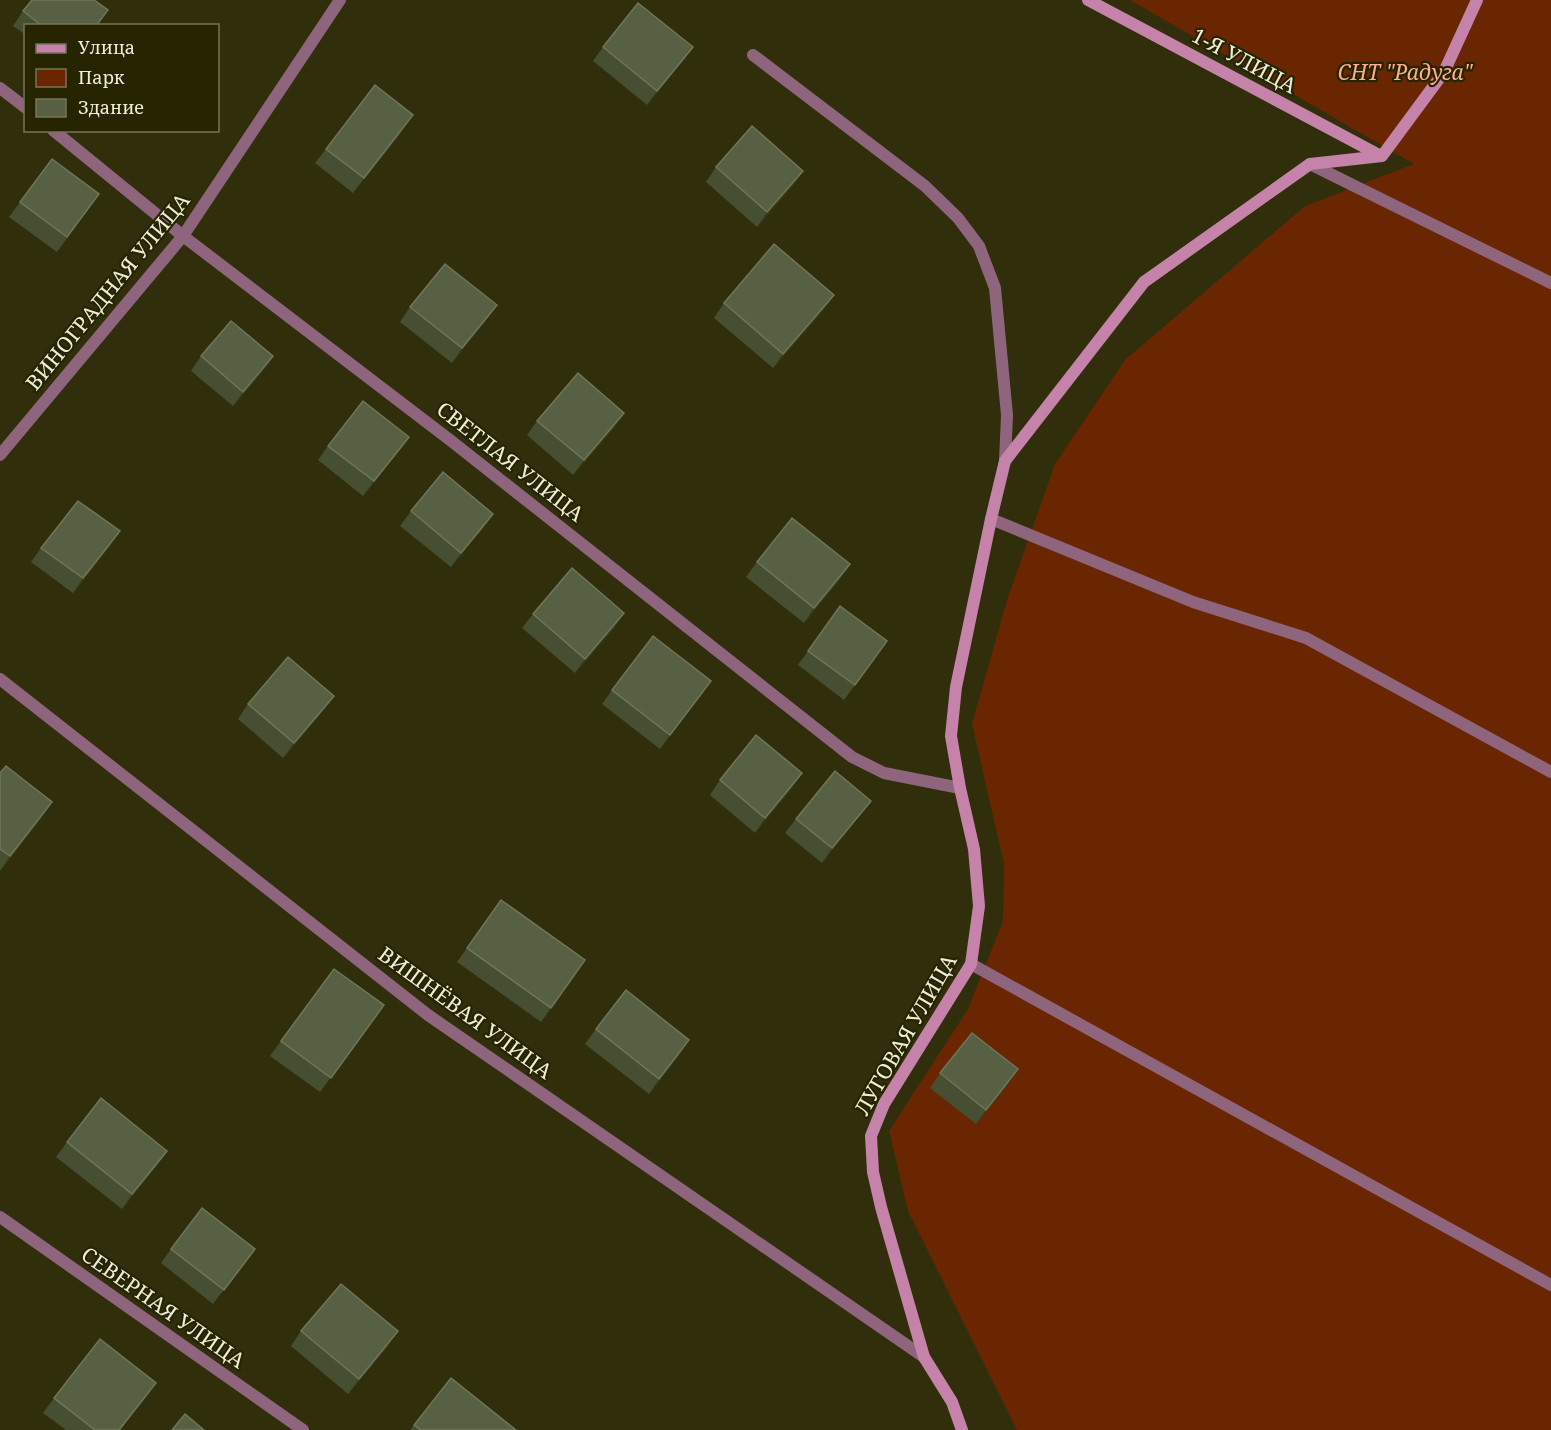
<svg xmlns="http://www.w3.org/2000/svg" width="1551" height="1430" viewBox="0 0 1551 1430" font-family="'Noto Serif',serif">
<rect width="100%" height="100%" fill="#312e0b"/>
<polygon fill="#6a2600" points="1130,0 1551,0 1551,1430 1017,1430 908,1211 889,1131 968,1009 1003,921 1004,864 972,724 1007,600 1055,464 1125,360 1305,206 1414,164"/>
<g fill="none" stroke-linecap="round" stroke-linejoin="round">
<g stroke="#8e657c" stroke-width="12">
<polyline points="1310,164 1551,283"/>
<polyline points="991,519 1193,602 1306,638 1551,772"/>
<polyline points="971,964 1551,1285"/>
</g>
<g stroke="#8e657c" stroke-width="12">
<polyline points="753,55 925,186 958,218 979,246 995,288 1007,415 1005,461"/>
<polyline points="0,88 26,108"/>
<polyline points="53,130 183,236 450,440 852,757 884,773 960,788"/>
<polyline points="0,455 183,236 340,0"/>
<polyline points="0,679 428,1015 924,1357"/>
<polyline points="0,1217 303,1430"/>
</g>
<g stroke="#c583a9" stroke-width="12">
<polyline points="1088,0 1381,156"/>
<polyline points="962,1430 952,1402 924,1357 881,1207 873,1172 871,1136 884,1104 971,964 979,906 974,849 960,788 951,736 956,687 991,519 1005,461 1144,282 1310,164 1382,156 1444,72 1477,0"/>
</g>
</g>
<g fill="#464f31">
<polygon points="23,11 97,26 26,26 26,35 13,26"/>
<polygon points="603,47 693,47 682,62 647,105 593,61"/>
<polygon points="403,130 353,193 315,163 326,149"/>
<polygon points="716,167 803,171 793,185 757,227 706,182"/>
<polygon points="99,194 57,252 9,217 20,202"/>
<polygon points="724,303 824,309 773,368 714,318"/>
<polygon points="410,307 486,320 452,363 400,322"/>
<polygon points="201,356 273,356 263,371 233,406 191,371"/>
<polygon points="537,421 614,428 573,475 527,435"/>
<polygon points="409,437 399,451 363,496 318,460 328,446"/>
<polygon points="411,511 493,514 483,528 451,567 400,526"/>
<polygon points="110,546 73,593 31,562 41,548"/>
<polygon points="757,562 850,564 840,579 804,623 746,577"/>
<polygon points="840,606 887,641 844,700 798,665"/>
<polygon points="624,613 614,628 575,673 522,628 533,614"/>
<polygon points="711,681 660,749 602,704 612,690"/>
<polygon points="334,696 323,711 283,758 238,719 248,704"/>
<polygon points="0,773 52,802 42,817 0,871"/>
<polygon points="802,773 792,788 755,833 710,795 720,780"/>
<polygon points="871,801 860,815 822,863 785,833 796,819"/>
<polygon points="501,900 585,960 541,1022 457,962"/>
<polygon points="373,1020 320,1092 270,1056 281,1041"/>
<polygon points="596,1029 679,1055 649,1094 585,1044"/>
<polygon points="940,1073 1008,1084 976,1124 930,1088"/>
<polygon points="67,1142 167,1151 157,1165 122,1209 56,1157"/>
<polygon points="171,1249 255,1249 213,1304 161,1263"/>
<polygon points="301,1331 388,1346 348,1394 291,1346"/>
<polygon points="146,1397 120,1430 66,1430 43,1413 54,1398"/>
<polygon points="414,1425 516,1430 410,1430"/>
</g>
<g fill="#363b1a">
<polygon points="693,47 682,62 647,105 657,91"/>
<polygon points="413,115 403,130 353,193 364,178"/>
<polygon points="803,171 793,185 757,227 767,212"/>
<polygon points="834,295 824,309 773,368 783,354"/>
<polygon points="497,305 486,320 452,363 462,348"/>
<polygon points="273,356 263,371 233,406 243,392"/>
<polygon points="624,413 614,428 573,475 584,460"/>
<polygon points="409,437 399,451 363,496 374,481"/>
<polygon points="493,514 483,528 451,567 461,553"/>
<polygon points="120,531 110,546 73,593 83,578"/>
<polygon points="850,564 840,579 804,623 814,608"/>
<polygon points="624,613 614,628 575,673 585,659"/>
<polygon points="711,681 701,696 660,749 670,735"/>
<polygon points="334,696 323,711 283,758 294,743"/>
<polygon points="802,773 792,788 755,833 765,818"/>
<polygon points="871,801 860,815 822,863 832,848"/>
<polygon points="52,802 42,817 0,871 10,856"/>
<polygon points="689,1040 679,1055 649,1094 659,1079"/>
<polygon points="1018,1069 1008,1084 976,1124 986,1110"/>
<polygon points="167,1151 157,1165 122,1209 132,1194"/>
<polygon points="255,1249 245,1264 213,1304 224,1290"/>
<polygon points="398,1331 388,1346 348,1394 359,1379"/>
<polygon points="156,1383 120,1430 119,1430"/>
</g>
<g fill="#586043" stroke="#6f765a" stroke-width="1.5">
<polygon points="32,0 94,0 108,10 96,26 42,26 23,11"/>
<polygon points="638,3 693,47 657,91 603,47"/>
<polygon points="375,85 413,115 364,178 326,149"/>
<polygon points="752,126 803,171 767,212 716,167"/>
<polygon points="52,159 99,194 67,237 20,202"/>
<polygon points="774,244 834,295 783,354 724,303"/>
<polygon points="445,264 497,305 462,348 410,307"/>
<polygon points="231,321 273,356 243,392 201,356"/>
<polygon points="578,373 624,413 584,460 537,421"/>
<polygon points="363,401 409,437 374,481 328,446"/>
<polygon points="443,472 493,514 461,553 411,511"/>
<polygon points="78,501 120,531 83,578 41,548"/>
<polygon points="792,518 850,564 814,608 757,562"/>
<polygon points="572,568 624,613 585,659 533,614"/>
<polygon points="840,606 887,641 855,685 808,651"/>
<polygon points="653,636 711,681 670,735 612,690"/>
<polygon points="288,657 334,696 294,743 248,704"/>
<polygon points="756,735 802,773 765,818 720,780"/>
<polygon points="6,766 52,802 10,856 0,849 0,773"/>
<polygon points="835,771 871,801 832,848 796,819"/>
<polygon points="501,900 585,960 551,1008 467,948"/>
<polygon points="334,969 384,1005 331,1078 281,1041"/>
<polygon points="626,990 689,1040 659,1079 596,1029"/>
<polygon points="972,1033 1018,1069 986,1110 940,1073"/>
<polygon points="101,1098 167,1151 132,1194 67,1142"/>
<polygon points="202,1208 255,1249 224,1290 171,1249"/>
<polygon points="341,1284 398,1331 359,1379 301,1331"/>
<polygon points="100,1339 156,1383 119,1430 95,1430 54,1398"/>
<polygon points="451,1378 516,1430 421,1430 414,1425"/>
<polygon points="185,1414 204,1430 172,1430"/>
</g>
<g text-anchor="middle" stroke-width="4.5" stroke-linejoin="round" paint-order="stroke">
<g font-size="21" fill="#eeedd9" stroke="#272402">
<text transform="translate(1244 61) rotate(28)" y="7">1-Я УЛИЦА</text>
<text transform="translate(108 292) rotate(-51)" y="7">ВИНОГРАДНАЯ УЛИЦА</text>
<text transform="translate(510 462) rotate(38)" y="7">СВЕТЛАЯ УЛИЦА</text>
<text transform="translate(465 1013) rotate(36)" y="7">ВИШНЁВАЯ УЛИЦА</text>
<text transform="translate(906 1035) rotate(-60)" y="7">ЛУГОВАЯ УЛИЦА</text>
<text transform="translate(163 1308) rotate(35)" y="7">СЕВЕРНАЯ УЛИЦА</text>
</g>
<g font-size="21" font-style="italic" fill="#fcae8d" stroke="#272402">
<text x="1405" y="80">СНТ "Радуга"</text>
</g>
</g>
<rect x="24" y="24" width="195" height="108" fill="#272402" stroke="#777458" stroke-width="1.5"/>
<rect x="36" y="44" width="30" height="9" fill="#c583a9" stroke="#777458" stroke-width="1.5"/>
<text x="78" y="54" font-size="18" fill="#eeedd9">Улица</text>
<rect x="36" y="69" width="30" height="18" fill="#6a2600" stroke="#777458" stroke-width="1.5"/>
<text x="78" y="84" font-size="18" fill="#eeedd9">Парк</text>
<rect x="36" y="99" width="30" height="18" fill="#586043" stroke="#777458" stroke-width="1.5"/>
<text x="78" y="114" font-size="18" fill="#eeedd9">Здание</text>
</svg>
